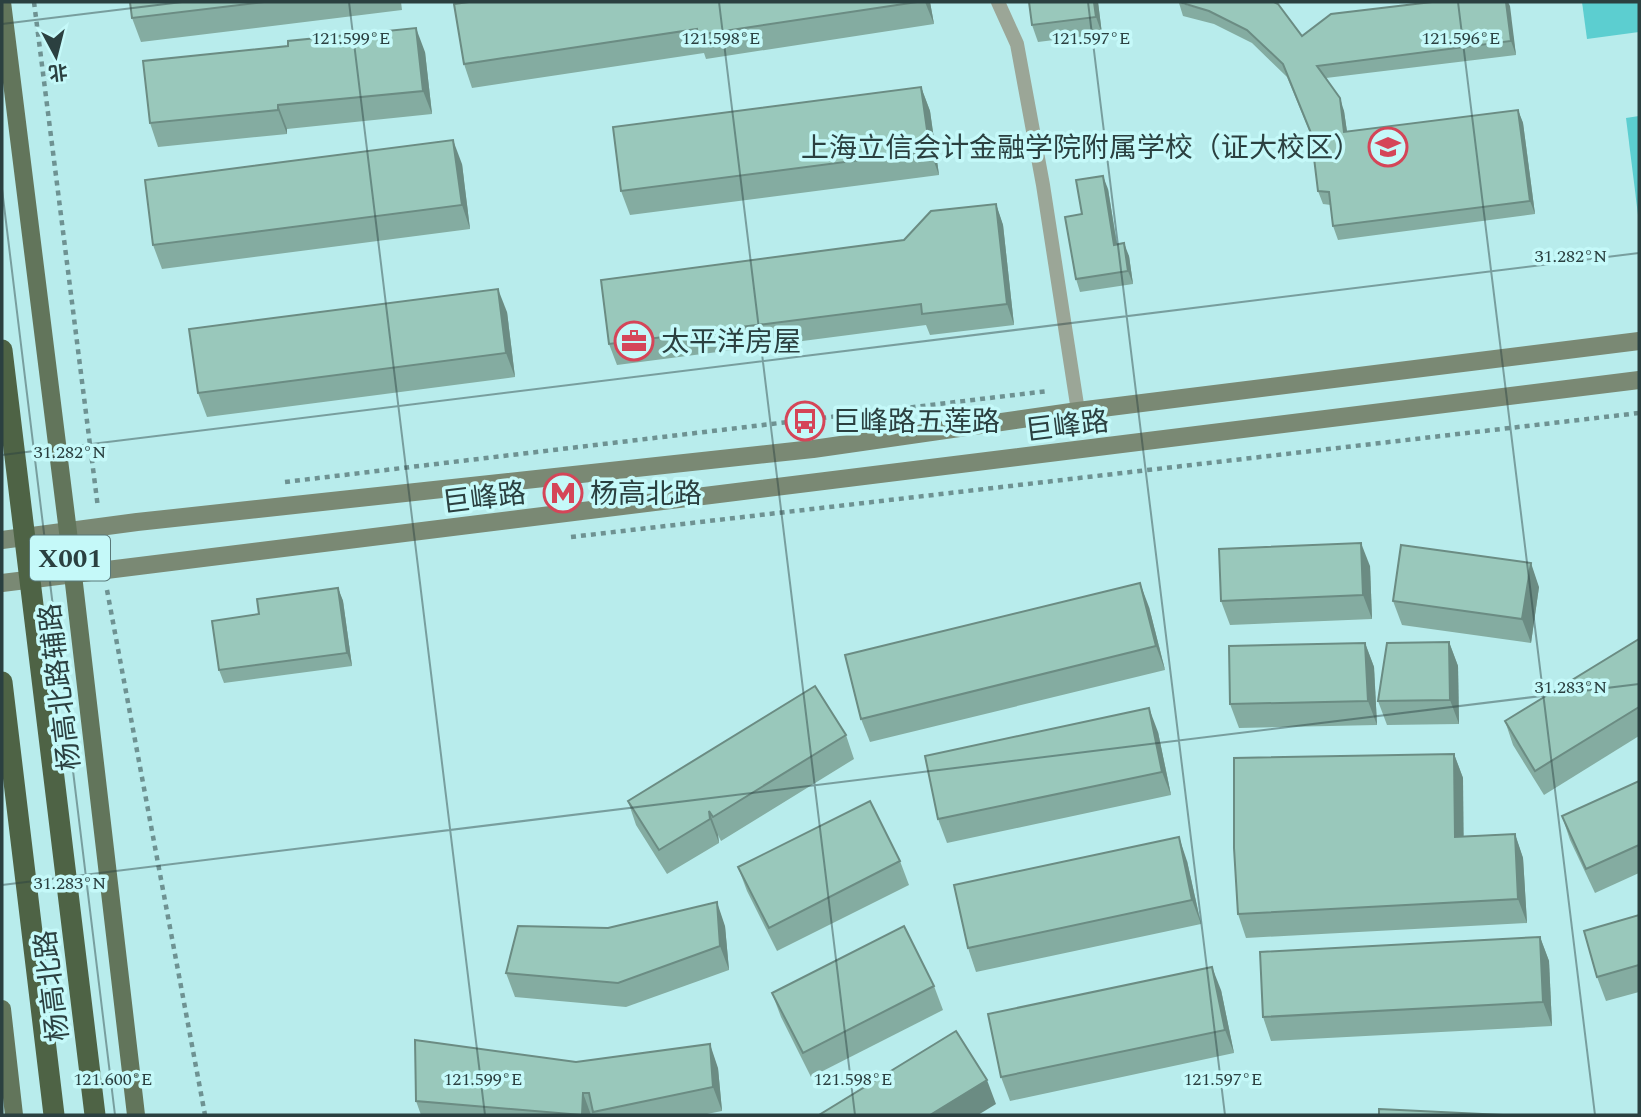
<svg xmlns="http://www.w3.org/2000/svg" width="1641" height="1117" viewBox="0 0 1641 1117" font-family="Spectral,'Noto Sans SC',serif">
<rect width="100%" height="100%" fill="#b8ecec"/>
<g fill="#5cced0">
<polygon points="1582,2 1639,2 1639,32 1587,39"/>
<polygon points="1639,116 1639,223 1626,118"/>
</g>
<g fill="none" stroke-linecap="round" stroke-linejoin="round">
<g stroke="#6e9292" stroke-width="4.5" stroke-dasharray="5 5" stroke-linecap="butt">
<polyline points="34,2 98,508"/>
<polyline points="285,482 1048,391"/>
<polyline points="571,537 1639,413"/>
<polyline points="107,590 205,1115"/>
</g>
<polyline stroke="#9ba697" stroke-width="14" points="998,2 1017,44 1043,185 1078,411"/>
<g stroke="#7a8974" stroke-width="18">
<polyline points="2,540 137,522 813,449 1078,411 1639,341"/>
<polyline points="2,583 1639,380"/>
</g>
<g stroke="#62755b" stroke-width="18">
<polyline points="2,2 68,532 136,1115"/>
<polyline points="2,1009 14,1115"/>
</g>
<polyline stroke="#4e6345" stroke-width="21" points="2,682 54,1115"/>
<polyline stroke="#4e6345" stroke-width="21" points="2,350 95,1115"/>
</g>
<g fill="#84aca1">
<polygon points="130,2 401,2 402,10 141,42 132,18"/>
<polygon points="469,2 930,2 934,24 706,59 704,53 472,88 464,64"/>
<polygon points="1029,2 1098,2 1102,34 1038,42 1032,25"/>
<polygon points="1432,2 1508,2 1516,55 1326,78 1344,111 1347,132 1518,110 1523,123 1535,214 1338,240 1333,226 1331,205 1323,204 1318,191 1311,135 1287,77 1252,43 1214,24 1183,16 1179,3 1302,36"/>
<polygon points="425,52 432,114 287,129 287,134 158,147 150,123"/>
<polygon points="921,87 930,111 939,175 630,215 621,191"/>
<polygon points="462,164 470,229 162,269 153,245"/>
<polygon points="1108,189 1117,244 1129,256 1133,284 1080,292 1076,279 1082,214"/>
<polygon points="996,204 1003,225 1014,325 930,335 926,325 617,365 609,344 904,240"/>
<polygon points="507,312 515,377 207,417 198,393"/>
<polygon points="1370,566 1372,619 1230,625 1221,601"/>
<polygon points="1539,587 1531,643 1402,625 1393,601"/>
<polygon points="338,588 343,601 352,666 224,683 219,670 259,614"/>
<polygon points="1149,607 1165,670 870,742 861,719"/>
<polygon points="1639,639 1639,736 1544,795 1513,745 1505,721"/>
<polygon points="1449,642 1458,666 1459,724 1387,725 1378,701"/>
<polygon points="1365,643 1374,667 1377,725 1239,728 1230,704"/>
<polygon points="1158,732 1171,795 947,843 938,819"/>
<polygon points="846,735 854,759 721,841 718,835 719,843 667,874 636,825 628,801"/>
<polygon points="1454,754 1463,778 1463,836 1515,834 1523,858 1527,923 1246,938 1238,914"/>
<polygon points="1639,781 1639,873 1595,893 1570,840 1562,816"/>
<polygon points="900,861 909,885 777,951 747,891 738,867"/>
<polygon points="1187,861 1201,924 976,972 968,948"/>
<polygon points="1639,915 1639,992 1606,1001 1597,977"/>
<polygon points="725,926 729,970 626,1007 515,997 506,973 608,928"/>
<polygon points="1540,937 1549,961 1552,1026 1271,1041 1263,1017"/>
<polygon points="934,986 943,1010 811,1077 781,1017 772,993"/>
<polygon points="1221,990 1234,1053 1010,1101 1001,1077"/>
<polygon points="576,1062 718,1068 722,1111 702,1115 421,1115 416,1101"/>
</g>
<g fill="#6b8c83">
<polygon points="925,2 930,2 934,24"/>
<polygon points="1094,2 1098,2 1102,34 1096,17"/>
<polygon points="1506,2 1508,2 1510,6 1516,55 1511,41"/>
<polygon points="416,28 425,52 432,114 423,91"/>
<polygon points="921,87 930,111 939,175 930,151"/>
<polygon points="1340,98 1344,111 1349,145 1344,132"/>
<polygon points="278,105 287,129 287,134 278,110"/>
<polygon points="1518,110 1523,123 1535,214 1530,201"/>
<polygon points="453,140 462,164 470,229 462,205"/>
<polygon points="1103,176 1108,189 1119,258 1114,245"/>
<polygon points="996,204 1003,225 1014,325 1007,304"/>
<polygon points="1124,243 1129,256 1133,284 1128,271"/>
<polygon points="498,289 507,312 515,377 506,353"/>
<polygon points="1361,543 1370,566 1372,619 1363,595"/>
<polygon points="1531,563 1539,587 1531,643 1522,619"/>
<polygon points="1140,583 1149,607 1165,670 1156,646"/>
<polygon points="338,588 343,601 352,666 347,653"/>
<polygon points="1449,642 1458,666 1459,724 1450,700"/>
<polygon points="1365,643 1374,667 1377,725 1368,701"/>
<polygon points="1149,708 1158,732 1171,795 1162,772"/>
<polygon points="1454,754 1463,778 1464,861 1455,837"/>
<polygon points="709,811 718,835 719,843 710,819"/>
<polygon points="1515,834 1523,858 1527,923 1518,899"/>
<polygon points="1179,837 1187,861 1201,924 1192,900"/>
<polygon points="717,902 725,926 729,970 720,946"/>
<polygon points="1540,937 1549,961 1552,1026 1543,1002"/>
<polygon points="1212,967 1221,990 1234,1053 1225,1030"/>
<polygon points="710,1044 718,1068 722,1111 713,1087"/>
<polygon points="987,1080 996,1104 978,1115 930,1115"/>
<polygon points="583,1093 591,1115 582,1115"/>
</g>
<g fill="#99c8bb" stroke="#6b8c83" stroke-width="2">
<polygon points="130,2 264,2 132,18"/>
<polygon points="469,2 917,2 698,35 697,29 464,64 454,4"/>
<polygon points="1029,2 1094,2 1096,17 1032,25"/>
<polygon points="1179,2 1274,2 1278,4 1302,36 1331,14 1432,2 1506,2 1511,41 1317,66 1340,98 1344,132 1518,110 1530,201 1333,226 1329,192 1318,191 1311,133 1283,64 1247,30 1209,11"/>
<polygon points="416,28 423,91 278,105 278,110 150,123 143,61 288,46 288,41"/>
<polygon points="921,87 930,151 621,191 613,127"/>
<polygon points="453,140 462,205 153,245 145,180"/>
<polygon points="1103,176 1114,245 1124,243 1128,271 1076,279 1065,217 1082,214 1076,180"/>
<polygon points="996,204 1007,304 922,314 921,304 609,344 601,280 904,240 931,211"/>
<polygon points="498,289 506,353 198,393 189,329"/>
<polygon points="1361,543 1363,595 1221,601 1219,549"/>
<polygon points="1401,545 1531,563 1522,619 1393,601"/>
<polygon points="1140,583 1156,646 861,719 845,655"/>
<polygon points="338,588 347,653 219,670 212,621 259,614 257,599"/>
<polygon points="1639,639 1639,707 1535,771 1505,721"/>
<polygon points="1449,642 1450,700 1378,701 1387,643"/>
<polygon points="1365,643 1368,701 1230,704 1229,646"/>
<polygon points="815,686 846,735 713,817 709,811 710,819 659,850 628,801"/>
<polygon points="1149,708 1162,772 938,819 925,756"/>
<polygon points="1454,754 1455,837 1515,834 1518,899 1238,914 1234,848 1234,758"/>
<polygon points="1639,781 1639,845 1586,869 1562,816"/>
<polygon points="870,801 900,861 769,928 738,867"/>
<polygon points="1179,837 1192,900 968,948 954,885"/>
<polygon points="717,902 720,946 618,983 506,973 518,926 608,928"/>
<polygon points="1639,915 1639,965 1597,977 1584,931"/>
<polygon points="904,926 934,986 803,1053 772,993"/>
<polygon points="1540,937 1543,1002 1263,1017 1260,952"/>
<polygon points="1212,967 1225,1030 1001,1077 988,1014"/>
<polygon points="956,1031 987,1080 930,1115 819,1115"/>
<polygon points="415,1040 576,1062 710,1044 713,1087 593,1112 589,1093 583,1093 582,1115 416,1101"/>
<polygon points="1379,1109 1503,1115 1379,1115"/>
</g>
<path fill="none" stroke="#2b4040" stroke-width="2" stroke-opacity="0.45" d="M349,2L485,1115M719,2L855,1115M1088,2L1225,1115M1458,2L1595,1115M2,24L182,2M2,189L115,1115M2,455L1639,253M2,885L1639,684M1636,1115H1639"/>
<defs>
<symbol id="school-ring" viewBox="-11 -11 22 22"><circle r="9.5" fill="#c5f9f9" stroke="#d54558" stroke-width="1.5"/><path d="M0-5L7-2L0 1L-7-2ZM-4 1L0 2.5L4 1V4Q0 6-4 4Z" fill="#d54558"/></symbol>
<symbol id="office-ring" viewBox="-11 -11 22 22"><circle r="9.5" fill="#c5f9f9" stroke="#d54558" stroke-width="1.5"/><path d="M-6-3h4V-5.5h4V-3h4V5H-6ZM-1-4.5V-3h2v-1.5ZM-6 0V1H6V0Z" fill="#d54558"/></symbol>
<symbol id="bus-ring" viewBox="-11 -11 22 22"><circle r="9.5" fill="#c5f9f9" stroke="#d54558" stroke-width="1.5"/><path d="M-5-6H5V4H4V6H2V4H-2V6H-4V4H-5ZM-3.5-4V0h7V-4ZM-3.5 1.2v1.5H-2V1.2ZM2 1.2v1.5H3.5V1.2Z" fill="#d54558"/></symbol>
<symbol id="metro-ring" viewBox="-11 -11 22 22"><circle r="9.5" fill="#c5f9f9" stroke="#d54558" stroke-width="1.5"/><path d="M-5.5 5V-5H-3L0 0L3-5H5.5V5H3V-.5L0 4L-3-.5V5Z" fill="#d54558"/></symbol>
</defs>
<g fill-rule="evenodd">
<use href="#school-ring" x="1366" y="125" width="44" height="44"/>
<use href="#office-ring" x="612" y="319" width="44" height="44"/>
<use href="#bus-ring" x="783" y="399" width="44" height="44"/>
<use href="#metro-ring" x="541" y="471" width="44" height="44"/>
</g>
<g text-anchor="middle" stroke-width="7" stroke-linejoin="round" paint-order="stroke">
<rect fill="#c5f9f9" stroke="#597878" stroke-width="2" x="30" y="535.5" width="80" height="45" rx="5"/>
<g font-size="26" font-weight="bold" fill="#2b4040">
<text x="70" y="567">X001</text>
</g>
<g font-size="28" fill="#2b4040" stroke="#c5f9f9" text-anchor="start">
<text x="1361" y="157" text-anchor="end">上海立信会计金融学院附属学校（证大校区）</text>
<text x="661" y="351">太平洋房屋</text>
<text x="832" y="431">巨峰路五莲路</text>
<text x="590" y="503">杨高北路</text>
</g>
<g font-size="28" fill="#2b4040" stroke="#c5f9f9">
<text transform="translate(1067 425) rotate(-7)" y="10">巨峰路</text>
<text transform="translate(484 497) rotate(-7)" y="10">巨峰路</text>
<text transform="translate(59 687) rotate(-97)" y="10">杨高北路辅路</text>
<text transform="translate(51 986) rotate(-97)" y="10">杨高北路</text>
</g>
</g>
<g font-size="18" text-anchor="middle" fill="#2b4040" stroke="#c5f9f9" stroke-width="7" stroke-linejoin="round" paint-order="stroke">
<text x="351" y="44">121.599°E</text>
<text x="721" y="44">121.598°E</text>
<text x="1091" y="44">121.597°E</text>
<text x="1461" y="44">121.596°E</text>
<text x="1571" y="262">31.282°N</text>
<text x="70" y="458">31.282°N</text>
<text x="1571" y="693">31.283°N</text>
<text x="70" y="889">31.283°N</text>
<text x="113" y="1085">121.600°E</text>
<text x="483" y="1085">121.599°E</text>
<text x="853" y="1085">121.598°E</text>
<text x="1223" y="1085">121.597°E</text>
</g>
<rect width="1641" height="1117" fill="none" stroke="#2b4040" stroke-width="7"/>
<g transform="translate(56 56) rotate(173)" stroke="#c5f9f9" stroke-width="5" paint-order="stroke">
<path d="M0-5L12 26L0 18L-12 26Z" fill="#2b4040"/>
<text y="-10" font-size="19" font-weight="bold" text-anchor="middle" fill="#2b4040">北</text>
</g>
</svg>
